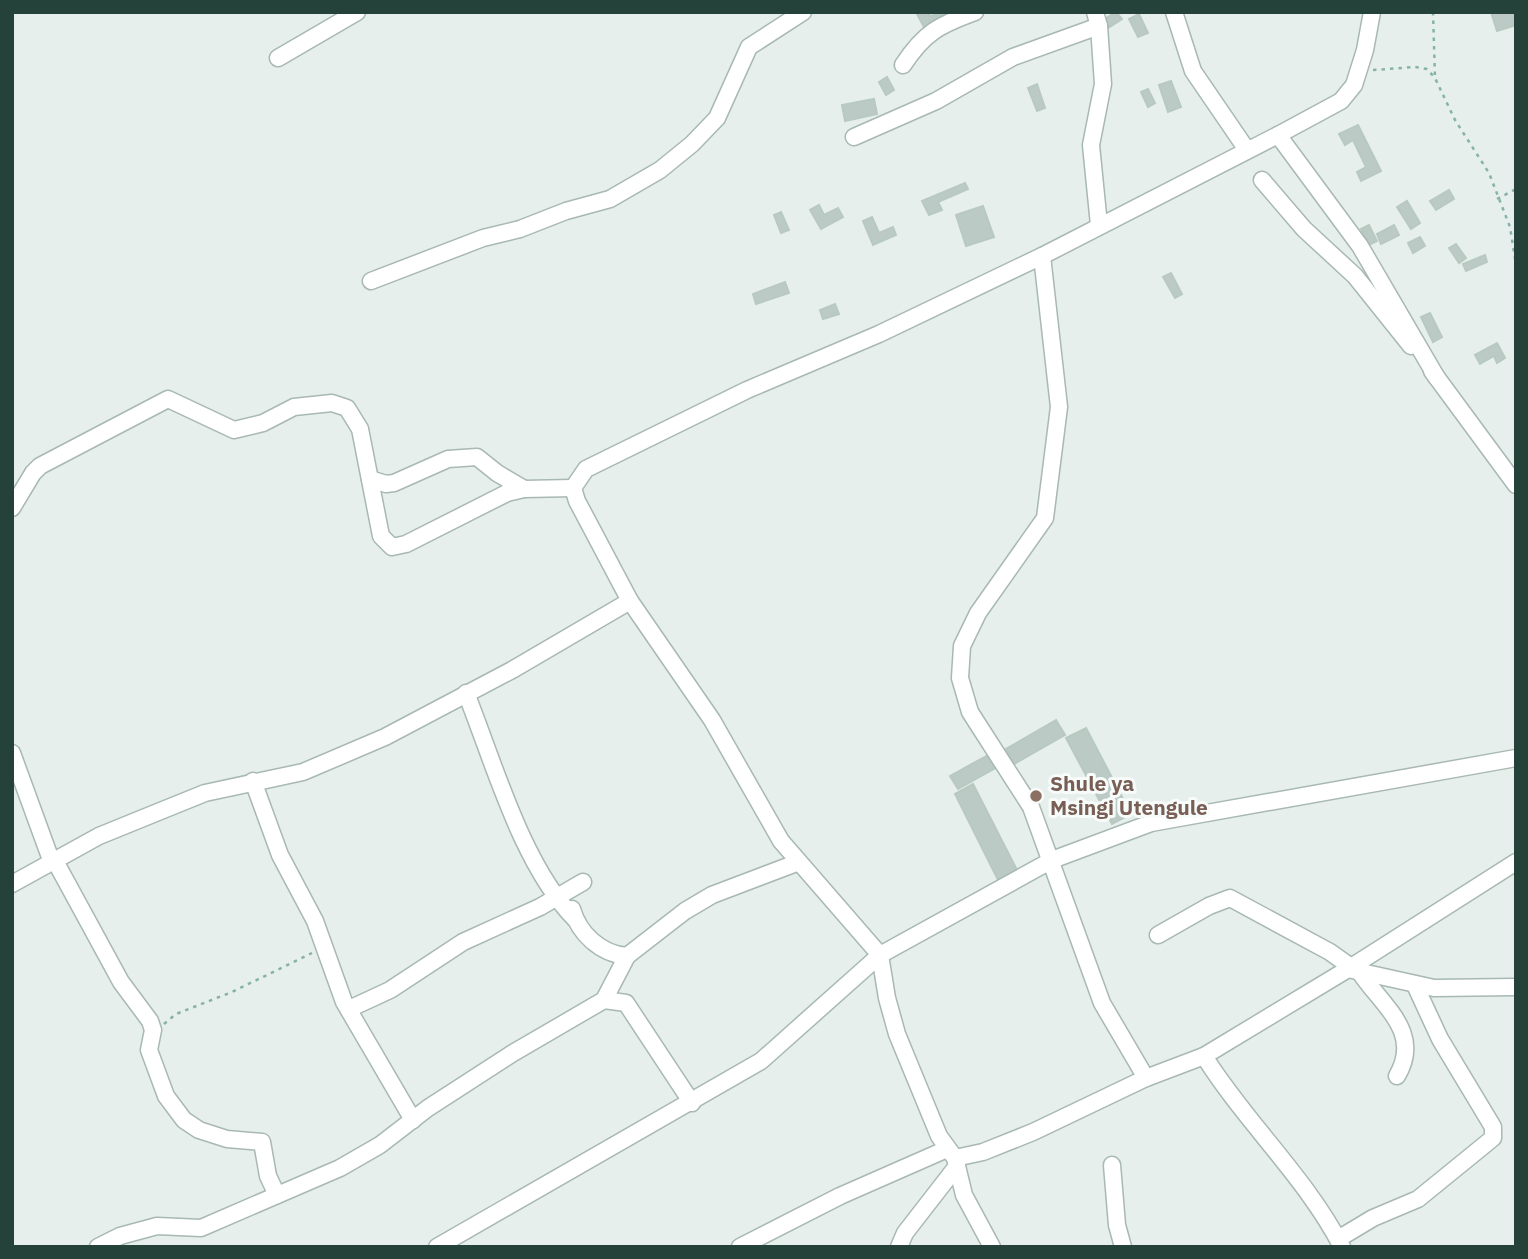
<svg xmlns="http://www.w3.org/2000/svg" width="1528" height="1259" viewBox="0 0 1528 1259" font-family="'IBM Plex Sans',sans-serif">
<rect width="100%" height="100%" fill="#e6efeb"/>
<g fill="#bbcac4" stroke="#b8c9c2" stroke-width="2">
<polygon points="916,12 928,12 930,16 947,12 950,18 926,31"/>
<polygon points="1116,12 1122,19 1108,28 1103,20"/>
<polygon points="1491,12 1514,12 1516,25 1497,31"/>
<polygon points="1139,14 1148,33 1138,37 1129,19"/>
<polygon points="887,77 894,90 886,95 879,82"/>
<polygon points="1171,81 1181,107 1168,112 1159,85"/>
<polygon points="1037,84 1045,108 1037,111 1028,88"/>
<polygon points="1148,89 1155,103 1148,107 1141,92"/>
<polygon points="874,99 877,114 845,121 842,105"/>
<polygon points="1358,125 1381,171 1361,181 1357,172 1366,167 1353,140 1345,145 1339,134"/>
<polygon points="965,183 968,189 938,202 942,210 929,215 922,201"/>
<polygon points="1449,190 1454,199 1436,210 1430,201"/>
<polygon points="1407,201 1420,223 1411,229 1397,207"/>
<polygon points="819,205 824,215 838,208 843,217 821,229 810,210"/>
<polygon points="983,206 994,237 966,246 956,215"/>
<polygon points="781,212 789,230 781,233 774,215"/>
<polygon points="872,217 879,233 893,227 896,235 873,245 863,221"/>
<polygon points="1369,225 1377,241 1369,245 1361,229"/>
<polygon points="1394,225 1399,235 1381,244 1377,234"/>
<polygon points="1420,237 1425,246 1413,253 1408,243"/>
<polygon points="1456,244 1466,258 1459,263 1449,248"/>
<polygon points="1485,255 1487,262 1466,271 1463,264"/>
<polygon points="1171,273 1182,294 1175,298 1163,277"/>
<polygon points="785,282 789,293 756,304 753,294"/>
<polygon points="835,304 839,314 823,319 820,310"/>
<polygon points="1430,313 1442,337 1433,342 1421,317"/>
<polygon points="1497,343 1505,358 1497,363 1494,356 1480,364 1475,355"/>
<polygon points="1056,720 1065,735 1014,764 1006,749"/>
<polygon points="1086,728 1131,814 1112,824 1066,738"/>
<polygon points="990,754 997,767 958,789 950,776"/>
<polygon points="973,784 1017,870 998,880 955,794"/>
</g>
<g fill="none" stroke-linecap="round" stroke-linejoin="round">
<defs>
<g id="minor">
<polyline points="1095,12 1099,26 1103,84 1091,145 1099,225"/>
<polyline points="1174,12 1193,71 1247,150"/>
<polyline points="278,58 357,12"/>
<path d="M903,65C924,33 939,25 975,12"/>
<polyline points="1278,135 1341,101 1354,85 1365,50 1372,12"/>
<polyline points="854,137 936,101 1013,57 1099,26"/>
<polyline points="1262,180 1304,229 1355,276 1411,346"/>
<polyline points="1042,256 1059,407 1045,518 978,613 962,646 960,678 970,712 1031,807 1102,1003 1146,1078"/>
<polyline points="371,281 483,238 520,229 566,211 610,199 660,170 692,144 717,118 749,47 803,12"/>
<polyline points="1432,371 1516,485"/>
<polyline points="370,479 386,484 394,483 448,459 477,457 497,473 524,489"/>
<polyline points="12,508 33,473 40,466 168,399 234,430 263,423 294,407 332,403 347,408 360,429 381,536 392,547 406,544 507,493 524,489 573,488"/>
<path d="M466,693C494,763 522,865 575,919"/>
<polyline points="12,753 51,860"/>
<polyline points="253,781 280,855 315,921 344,1002 413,1120"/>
<polyline points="54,859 121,982 150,1021 153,1030 149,1050 166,1096 184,1120 199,1130 227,1139 262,1142 268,1176 277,1195"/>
<polyline points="12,884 99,836 158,812 205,793 303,772 385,737 512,670 630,601"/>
<path d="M572,909C579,934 601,954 627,956"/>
<polyline points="1158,935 1209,906 1230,898 1330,952 1351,967"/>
<polyline points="1348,969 1434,988 1516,987"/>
<path d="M1359,971C1382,1006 1423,1032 1397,1076"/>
<polyline points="604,1000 626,1003 692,1103"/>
<polyline points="349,1009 390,990 463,942 540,907 583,882"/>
<path d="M1204,1056C1246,1123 1305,1176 1342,1247"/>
<polyline points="955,1158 983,1152 1033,1132 1146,1078 1204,1056 1348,969 1516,862"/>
<polyline points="1112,1165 1117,1225 1123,1247"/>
<polyline points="1338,1239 1373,1218 1418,1199 1493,1138 1493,1127 1440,1039 1415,985"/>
<polyline points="98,1247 120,1236 157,1226 201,1228 340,1168 380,1145 428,1108 513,1053 604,1000 627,956 685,911 712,895 799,862"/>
<polyline points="437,1247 761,1061 880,955 1052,860 1151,823 1516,758"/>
<polyline points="740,1247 840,1196 947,1149"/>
<polyline points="899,1247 905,1233 957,1166"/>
<polyline points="992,1247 964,1195 955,1158 939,1136 897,1034 887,998 880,955 781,841 712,720 630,601 577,501 573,488 586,469 747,390 879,334 1042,256 1278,135 1360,246 1437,378"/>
</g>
</defs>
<use href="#minor" stroke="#a8b8b2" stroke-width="19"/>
<g stroke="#86b3a5" stroke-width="2.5" stroke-dasharray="3.5 5" stroke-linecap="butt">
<polyline points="1433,12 1435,78"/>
<polyline points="1373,70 1415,67 1427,69 1435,78 1455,120 1489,173 1510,227 1516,265"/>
<polyline points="1497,199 1516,189"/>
<polyline points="164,1024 176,1014 232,992 312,953"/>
</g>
<use href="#minor" stroke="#fff" stroke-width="16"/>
</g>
<circle fill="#8d6e63" stroke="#f7fbf9" stroke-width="2.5" cx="1036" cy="796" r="7"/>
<g text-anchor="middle" stroke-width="6" stroke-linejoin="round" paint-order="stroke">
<g font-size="21" font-weight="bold" fill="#785e54" stroke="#f7fbf9" text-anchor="start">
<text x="1050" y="791">Shule ya<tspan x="1050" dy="24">Msingi Utengule</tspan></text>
</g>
</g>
<rect width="1528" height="1259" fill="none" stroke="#24423a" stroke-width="28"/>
</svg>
